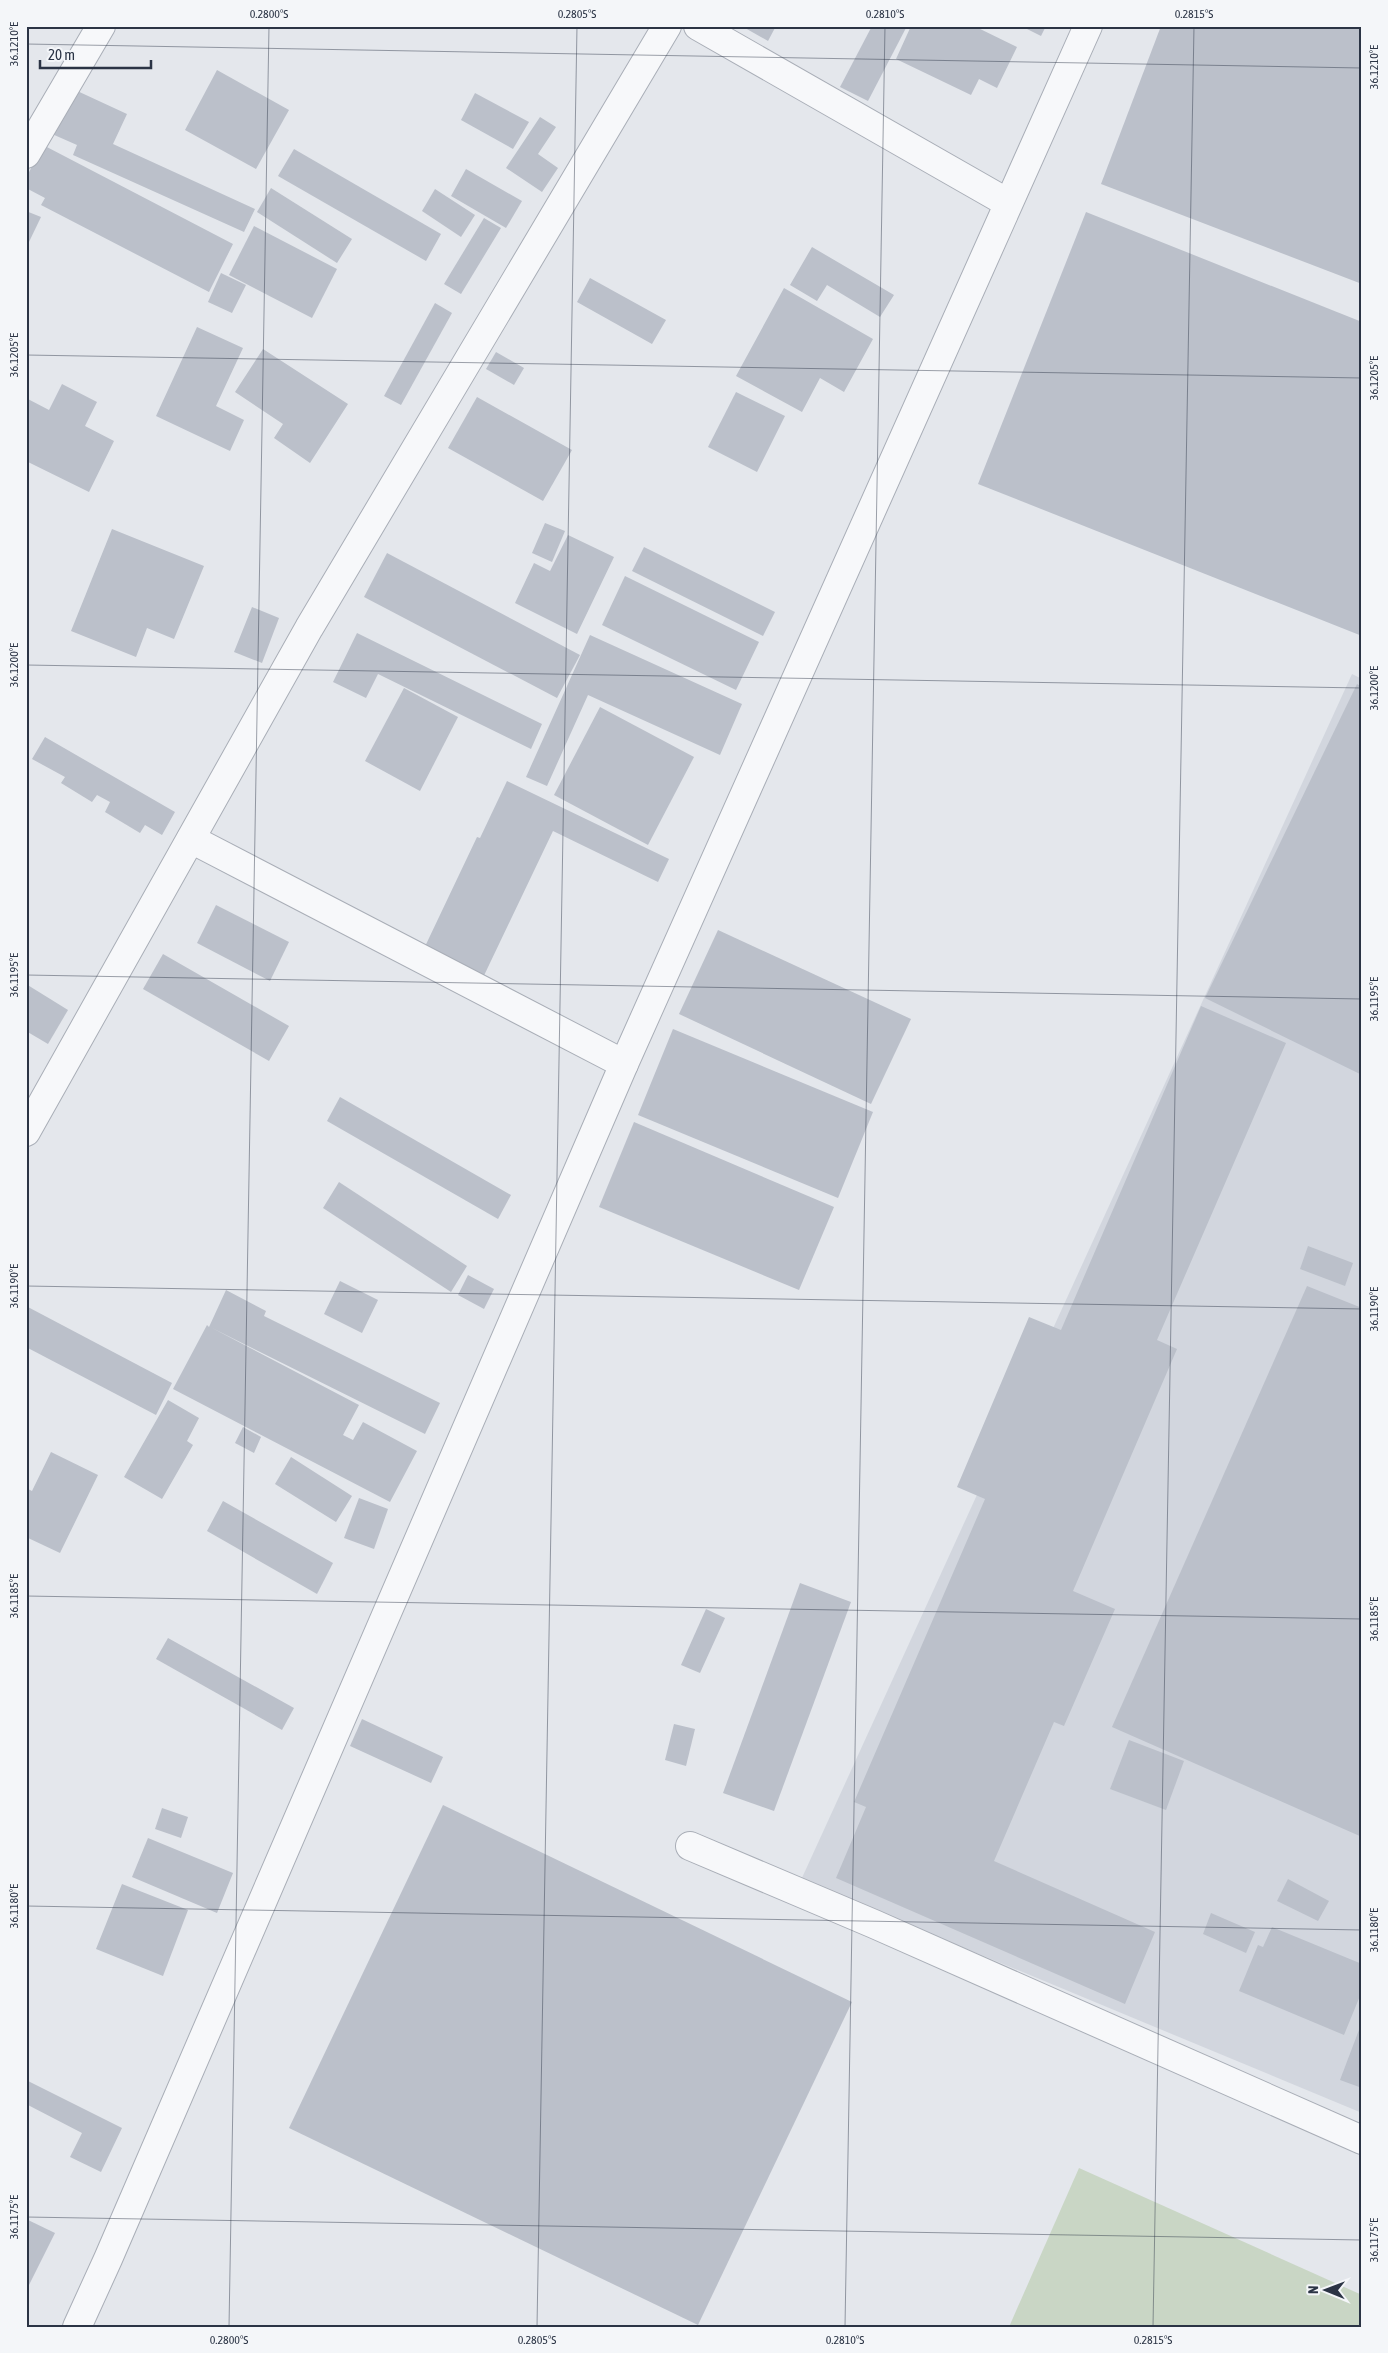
<svg xmlns="http://www.w3.org/2000/svg" width="1388" height="2353" viewBox="0 0 1388 2353" font-family="'Asap Condensed',sans-serif">
<rect width="100%" height="100%" fill="#e4e7ec"/>
<polygon fill="#d2d6de" points="1352,674 1362,679 1362,2113 801,1880"/>
<polygon fill="#c9d6c5" points="1079,2168 1362,2295 1362,2327 1009,2327"/>
<g fill="#bbc0ca">
<polygon points="746,26 776,26 768,41 745,28"/>
<polygon points="872,26 907,26 868,101 840,87"/>
<polygon points="911,26 974,26 1017,47 997,88 979,79 971,95 896,59"/>
<polygon points="1021,26 1046,26 1041,36"/>
<polygon points="1161,26 1362,26 1362,284 1101,184"/>
<polygon points="217,70 289,110 256,169 185,130"/>
<polygon points="73,89 127,114 113,144 255,209 244,232 73,155 77,145 52,134"/>
<polygon points="475,93 529,122 513,149 461,120"/>
<polygon points="540,117 556,127 538,154 558,168 542,192 506,168"/>
<polygon points="43,145 233,244 209,292 41,205 45,198 26,188 26,178"/>
<polygon points="294,149 441,234 426,261 278,176"/>
<polygon points="466,169 522,201 506,228 451,196"/>
<polygon points="271,188 352,239 337,263 257,212"/>
<polygon points="435,189 475,215 461,237 422,211"/>
<polygon points="26,211 41,217 28,244 26,243"/>
<polygon points="1086,212 1362,322 1362,636 978,484"/>
<polygon points="484,218 501,228 461,294 444,284"/>
<polygon points="254,226 337,269 312,318 229,275"/>
<polygon points="812,247 894,295 880,317 827,285 817,301 790,285"/>
<polygon points="221,273 246,285 232,313 208,302"/>
<polygon points="590,278 666,320 652,344 577,302"/>
<polygon points="784,288 873,339 844,392 820,378 802,412 736,376"/>
<polygon points="435,303 452,313 401,405 384,396"/>
<polygon points="197,327 243,348 216,406 244,420 230,451 156,416"/>
<polygon points="263,349 348,404 310,463 274,438 283,424 235,392"/>
<polygon points="496,352 524,368 514,385 486,369"/>
<polygon points="62,384 97,402 85,426 114,441 89,492 26,461 26,398 49,410"/>
<polygon points="736,392 785,416 757,472 708,447"/>
<polygon points="477,397 572,450 543,501 448,448"/>
<polygon points="545,523 565,531 552,562 532,553"/>
<polygon points="112,529 204,566 174,639 147,628 136,657 71,631"/>
<polygon points="568,535 614,557 577,634 515,603 534,563 550,571"/>
<polygon points="644,547 775,612 763,636 632,571"/>
<polygon points="387,553 580,655 557,698 364,597"/>
<polygon points="625,576 759,642 736,690 602,625"/>
<polygon points="252,607 279,618 262,663 234,652"/>
<polygon points="357,633 542,724 531,749 378,674 366,698 333,682"/>
<polygon points="590,635 742,704 720,755 588,695 547,786 526,777"/>
<polygon points="1357,684 1362,687 1362,1075 1205,998"/>
<polygon points="404,688 458,717 420,791 365,761"/>
<polygon points="600,707 694,757 648,845 554,795"/>
<polygon points="45,737 175,812 162,835 145,825 140,833 105,812 110,802 97,795 92,802 61,783 65,777 32,759"/>
<polygon points="507,781 669,859 658,882 553,831 479,986 420,957 477,837 480,838"/>
<polygon points="216,905 289,942 270,981 197,943"/>
<polygon points="718,930 911,1019 871,1104 679,1014"/>
<polygon points="163,954 289,1026 269,1061 143,989"/>
<polygon points="26,984 68,1010 48,1044 26,1031"/>
<polygon points="1201,1006 1286,1043 1157,1340 1177,1349 1073,1591 1115,1609 1064,1726 1054,1722 994,1861 1155,1932 1125,2004 836,1878 866,1807 854,1802 985,1499 957,1487 1029,1317 1061,1330"/>
<polygon points="673,1029 873,1112 838,1198 638,1115"/>
<polygon points="340,1097 511,1195 498,1219 327,1121"/>
<polygon points="634,1122 834,1207 799,1290 599,1207"/>
<polygon points="339,1182 467,1266 451,1292 323,1208"/>
<polygon points="1308,1246 1353,1263 1345,1286 1300,1269"/>
<polygon points="468,1275 494,1289 484,1309 458,1295"/>
<polygon points="340,1281 378,1300 362,1333 324,1314"/>
<polygon points="1307,1286 1362,1308 1362,1837 1112,1727"/>
<polygon points="226,1290 266,1311 264,1316 440,1403 425,1434 212,1328 359,1405 343,1435 353,1440 363,1422 417,1451 390,1502 173,1389 207,1325 209,1327"/>
<polygon points="26,1306 172,1383 156,1415 26,1347"/>
<polygon points="168,1400 199,1418 187,1441 193,1445 162,1499 124,1477"/>
<polygon points="243,1427 261,1437 254,1453 235,1443"/>
<polygon points="51,1452 98,1475 60,1553 26,1537 26,1488 32,1491"/>
<polygon points="291,1457 352,1496 336,1522 275,1484"/>
<polygon points="359,1498 388,1509 374,1549 344,1538"/>
<polygon points="223,1501 333,1563 317,1594 207,1531"/>
<polygon points="800,1583 851,1602 774,1811 723,1793"/>
<polygon points="706,1609 725,1618 700,1673 681,1665"/>
<polygon points="168,1638 294,1708 282,1730 156,1659"/>
<polygon points="362,1719 443,1757 431,1783 350,1746"/>
<polygon points="674,1724 695,1729 686,1766 665,1760"/>
<polygon points="1129,1740 1184,1761 1166,1810 1110,1789"/>
<polygon points="443,1805 852,2002 698,2325 289,2128"/>
<polygon points="162,1808 188,1817 181,1838 155,1829"/>
<polygon points="148,1838 233,1873 217,1913 132,1877"/>
<polygon points="1288,1879 1329,1901 1318,1921 1277,1901"/>
<polygon points="122,1884 188,1910 163,1976 96,1949"/>
<polygon points="1211,1913 1255,1932 1246,1953 1203,1934"/>
<polygon points="1272,1927 1362,1964 1362,1991 1344,2035 1239,1991 1258,1945 1263,1947"/>
<polygon points="1362,2022 1362,2088 1340,2080"/>
<polygon points="26,2080 122,2128 101,2172 70,2157 82,2133 26,2104"/>
<polygon points="26,2219 55,2233 26,2291"/>
</g>
<g fill="none" stroke-linecap="round" stroke-linejoin="round">
<defs>
<g id="street">
<polyline points="698,26 1008,203"/>
<polyline points="26,154 101,26"/>
<polyline points="191,839 624,1064"/>
<polyline points="26,1132 309,628 667,26"/>
<polyline points="690,1846 874,1924 1362,2140"/>
<polyline points="77,2327 108,2259 624,1064 1088,26"/>
</g>
</defs>
<use href="#street" stroke="#a9aeb7" stroke-width="30"/>
<use href="#street" stroke="#f7f8fa" stroke-width="28"/>
</g>
<path fill="none" stroke="#2b3445" stroke-width="1" stroke-opacity="0.45" d="M26,44L1362,68M26,355L1362,378M26,665L1362,688M26,975L1362,999M26,1286L1362,1309M26,1596L1362,1619M26,1906L1362,1930M26,2217L1362,2240M229,2327L269,26M537,2327L577,26M845,2327L885,26M1153,2327L1194,26"/>
<rect width="1388" height="2353" fill="none" stroke="#f4f6f9" stroke-width="55"/>
<g transform="translate(1326 2290) rotate(271)" stroke="#f4f6f9" stroke-width="4" paint-order="stroke">
<path d="M0-4L9 19L0 12L-9 19Z" fill="#2b3445"/>
<text y="-8" font-size="14" font-weight="bold" text-anchor="middle" fill="#2b3445">N</text>
</g>
<path d="M40 60v8h111v-8" fill="none" stroke="#2b3445" stroke-width="2.5"/>
<text x="48" y="60" font-size="15" fill="#2b3445" stroke="#f4f6f9" stroke-width="4" paint-order="stroke">20 m</text>
<rect x="28" y="28" width="1332" height="2298" fill="none" stroke="#2b3445" stroke-width="2"/>
<g font-size="12" text-anchor="middle" fill="#2b3445">
<text x="269" y="18">0.2800°S</text>
<text x="577" y="18">0.2805°S</text>
<text x="885" y="18">0.2810°S</text>
<text x="1194" y="18">0.2815°S</text>
<text transform="translate(14 44) rotate(-90)" y="4">36.1210°E</text>
<text transform="translate(1374 67) rotate(-90)" y="4">36.1210°E</text>
<text transform="translate(14 355) rotate(-90)" y="4">36.1205°E</text>
<text transform="translate(1374 378) rotate(-90)" y="4">36.1205°E</text>
<text transform="translate(14 665) rotate(-90)" y="4">36.1200°E</text>
<text transform="translate(1374 688) rotate(-90)" y="4">36.1200°E</text>
<text transform="translate(14 975) rotate(-90)" y="4">36.1195°E</text>
<text transform="translate(1374 999) rotate(-90)" y="4">36.1195°E</text>
<text transform="translate(14 1286) rotate(-90)" y="4">36.1190°E</text>
<text transform="translate(1374 1309) rotate(-90)" y="4">36.1190°E</text>
<text transform="translate(14 1596) rotate(-90)" y="4">36.1185°E</text>
<text transform="translate(1374 1619) rotate(-90)" y="4">36.1185°E</text>
<text transform="translate(14 1906) rotate(-90)" y="4">36.1180°E</text>
<text transform="translate(1374 1930) rotate(-90)" y="4">36.1180°E</text>
<text transform="translate(14 2217) rotate(-90)" y="4">36.1175°E</text>
<text transform="translate(1374 2240) rotate(-90)" y="4">36.1175°E</text>
<text x="229" y="2344">0.2800°S</text>
<text x="537" y="2344">0.2805°S</text>
<text x="845" y="2344">0.2810°S</text>
<text x="1153" y="2344">0.2815°S</text>
</g>
</svg>
